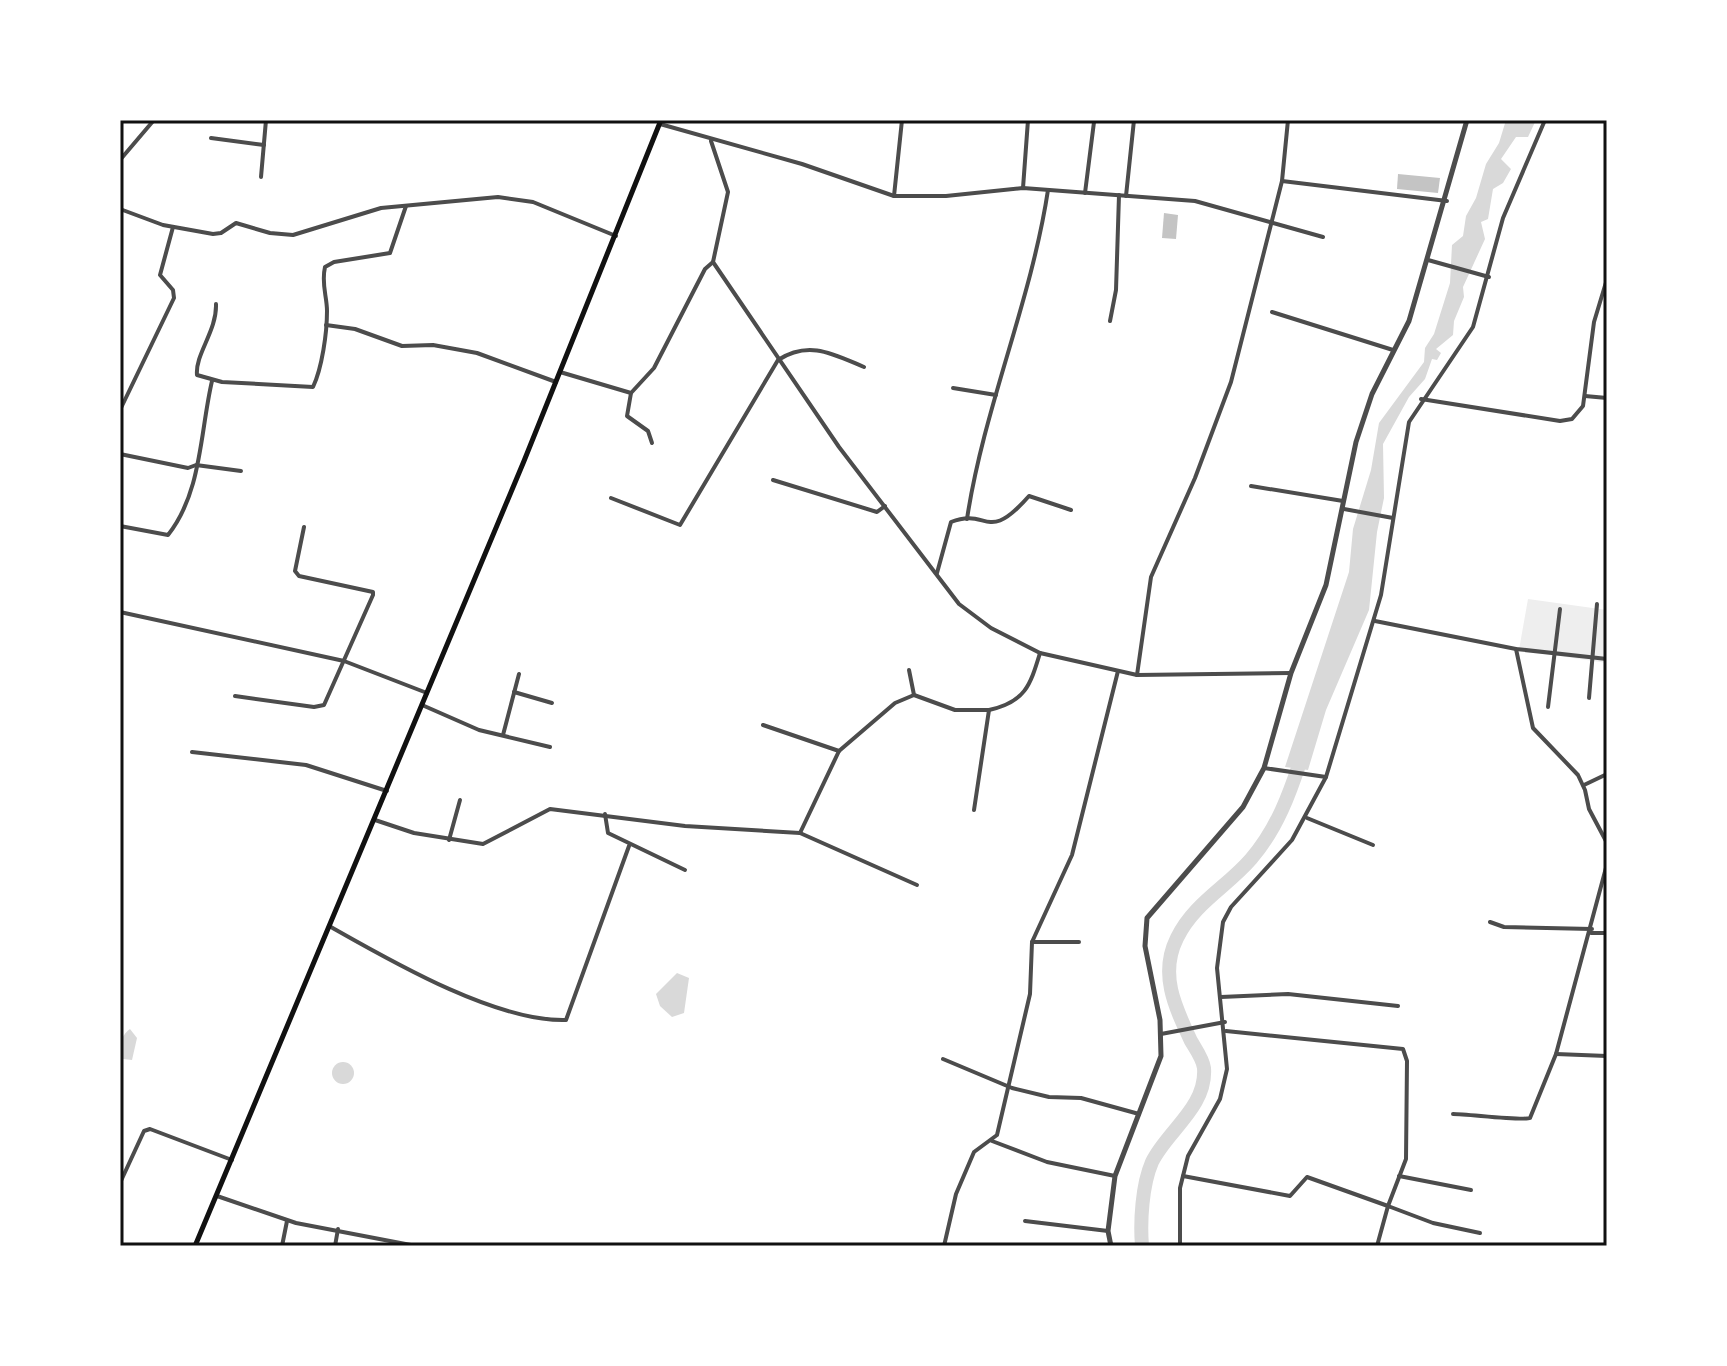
<svg xmlns="http://www.w3.org/2000/svg" width="1727" height="1366" viewBox="0 0 1727 1366" font-family="'Source Serif 4',serif">
<rect width="100%" height="100%" fill="#fff"/>
<polygon fill="#eee" points="1528,599 1607,610 1607,663 1519,650"/>
<g fill="#d9d9d9">
<polygon points="1506,120 1536,120 1528,137 1516,137 1501,159 1511,169 1503,183 1493,189 1488,219 1481,222 1485,239 1463,287 1464,297 1454,321 1453,335 1436,349 1441,353 1437,360 1432,359 1425,379 1409,397 1383,444 1384,498 1377,532 1369,610 1326,710 1308,770 1285,767 1349,572 1353,529 1371,470 1379,423 1424,362 1425,348 1434,334 1450,283 1452,245 1463,236 1466,216 1476,198 1486,164 1499,143"/>
<polygon points="677,973 689,978 684,1013 672,1017 660,1006 656,994"/>
<path d="M130,1029L137,1038L132,1060L123,1059C116,1050 121,1035 130,1029Z"/>
<circle cx="343" cy="1073" r="11"/>
</g>
<g fill="none" stroke-linecap="round" stroke-linejoin="round">
<path stroke="#d9d9d9" stroke-width="14" d="M1142,1246C1140,1222 1142,1185 1152,1162C1167,1131 1207,1107 1204,1068C1203,1059 1195,1048 1191,1041C1175,1007 1159,974 1177,938C1194,903 1227,887 1251,859C1277,829 1290,793 1302,756"/>
</g>
<g fill="#c4c4c4">
<polygon points="1398,174 1440,178 1438,193 1397,189"/>
<polygon points="1164,213 1178,215 1176,239 1162,238"/>
</g>
<g fill="none" stroke-linecap="round" stroke-linejoin="round">
<g stroke="#4c4c4c" stroke-width="4">
<polyline points="660,124 802,164 894,196 946,196 1023,188 1195,201 1323,237"/>
<polyline points="211,138 264,145"/>
<polyline points="711,141 728,192 713,262 839,447 959,604 991,628 1040,653 1137,675 1291,673"/>
<polyline points="120,160 154,120"/>
<polyline points="261,177 266,120"/>
<polyline points="1282,181 1447,201"/>
<polyline points="1023,188 1028,120"/>
<polyline points="1085,193 1094,122"/>
<polyline points="894,196 902,120"/>
<polyline points="1126,196 1134,120"/>
<polyline points="120,209 163,225 213,234 221,233 236,223 270,233 293,235 381,208 498,197 533,202 616,236"/>
<polyline points="1428,260 1489,277"/>
<path d="M216,304C217,331 195,354 197,375L222,382L313,387C322,368 327,333 327,311C327,296 321,284 325,267L334,262L390,253L406,206"/>
<polyline points="1272,312 1393,350"/>
<polyline points="1110,321 1116,290 1119,195"/>
<polyline points="326,325 355,329 402,346 433,345 477,353 556,382"/>
<polyline points="560,372 631,393 654,368 705,269 713,262"/>
<polyline points="953,388 996,395"/>
<polyline points="631,393 627,416 648,431 652,443"/>
<polyline points="1585,396 1607,398"/>
<polyline points="1421,399 1560,421 1572,419 1583,406 1594,322 1607,279"/>
<polyline points="120,410 174,298 173,290 160,275 173,227"/>
<polyline points="120,454 188,468 196,465 241,471"/>
<polyline points="773,480 877,512 885,506"/>
<polyline points="1251,486 1343,501"/>
<path d="M611,498L680,525L778,360C809,340 833,354 864,367"/>
<polyline points="1344,509 1393,518"/>
<path d="M967,519C984,407 1031,302 1048,190"/>
<path d="M120,526L168,535C202,492 200,432 212,381"/>
<path d="M937,573L951,522C989,507 986,545 1029,496L1071,510"/>
<polyline points="120,612 344,661 427,693"/>
<polyline points="1375,621 1516,649 1607,659"/>
<polyline points="1516,649 1533,728 1578,775 1585,790 1589,809 1607,843"/>
<polyline points="909,670 914,695 955,710 989,710"/>
<polyline points="1137,675 1151,577 1195,478 1231,382 1282,181 1288,120"/>
<polyline points="514,692 552,703"/>
<polyline points="235,696 314,707 324,705 373,595 373,592 299,576 295,571 304,527"/>
<polyline points="1589,698 1597,604"/>
<polyline points="422,705 479,730 550,747"/>
<polyline points="1548,707 1560,609"/>
<polyline points="763,725 839,751"/>
<polyline points="503,735 519,674"/>
<polyline points="192,752 306,765 387,791"/>
<polyline points="1264,768 1326,777"/>
<polyline points="1584,785 1607,774"/>
<path d="M974,810L989,710C1025,702 1030,686 1040,653"/>
<polyline points="605,814 608,833 685,870"/>
<polyline points="1307,818 1373,845"/>
<polyline points="375,820 414,833 483,844 550,809 685,826 800,833 839,751 895,703 914,695"/>
<polyline points="800,833 917,885"/>
<polyline points="449,840 460,800"/>
<polyline points="1490,922 1504,927 1592,929"/>
<path d="M331,927C391,961 496,1022 566,1020L629,846"/>
<polyline points="1591,933 1607,933"/>
<polyline points="1032,942 1079,942"/>
<polyline points="1221,997 1288,994 1398,1006"/>
<polyline points="1161,1034 1225,1022"/>
<polyline points="1556,1054 1607,1056"/>
<polyline points="943,1059 1012,1088 1049,1097 1081,1098 1139,1114"/>
<path d="M1453,1114C1467,1114 1523,1121 1530,1118L1556,1054L1607,864"/>
<polyline points="992,1141 1047,1162 1115,1176"/>
<polyline points="1183,1176 1290,1196 1307,1177 1388,1206 1406,1159 1407,1061 1403,1049 1226,1031"/>
<polyline points="1399,1176 1471,1190"/>
<polyline points="120,1183 144,1131 150,1129 232,1160"/>
<polyline points="217,1196 296,1223 416,1246"/>
<polyline points="1025,1221 1108,1231"/>
<polyline points="282,1246 287,1221"/>
<polyline points="335,1246 338,1229"/>
<polyline points="944,1246 956,1194 974,1152 997,1135 1030,994 1032,942 1072,855 1118,671"/>
<polyline points="1180,1246 1180,1188 1188,1156 1220,1099 1227,1069 1217,968 1223,922 1231,907 1292,840 1326,777 1381,595 1409,422 1473,327 1503,218 1545,120"/>
<polyline points="1377,1246 1388,1206 1433,1223 1480,1233"/>
</g>
<polyline stroke="#4c4c4c" stroke-width="5" points="1111,1246 1108,1231 1115,1176 1161,1056 1160,1020 1145,946 1147,918 1243,807 1264,768 1291,673 1326,585 1356,442 1372,394 1409,321 1467,120"/>
<polyline stroke="#111" stroke-width="5" points="195,1246 524,461 661,120"/>
</g>
<rect width="1727" height="1366" fill="none" stroke="#ffffff" stroke-width="244"/>
<rect x="122" y="122" width="1483" height="1122" fill="none" stroke="#111" stroke-width="3"/>
</svg>
